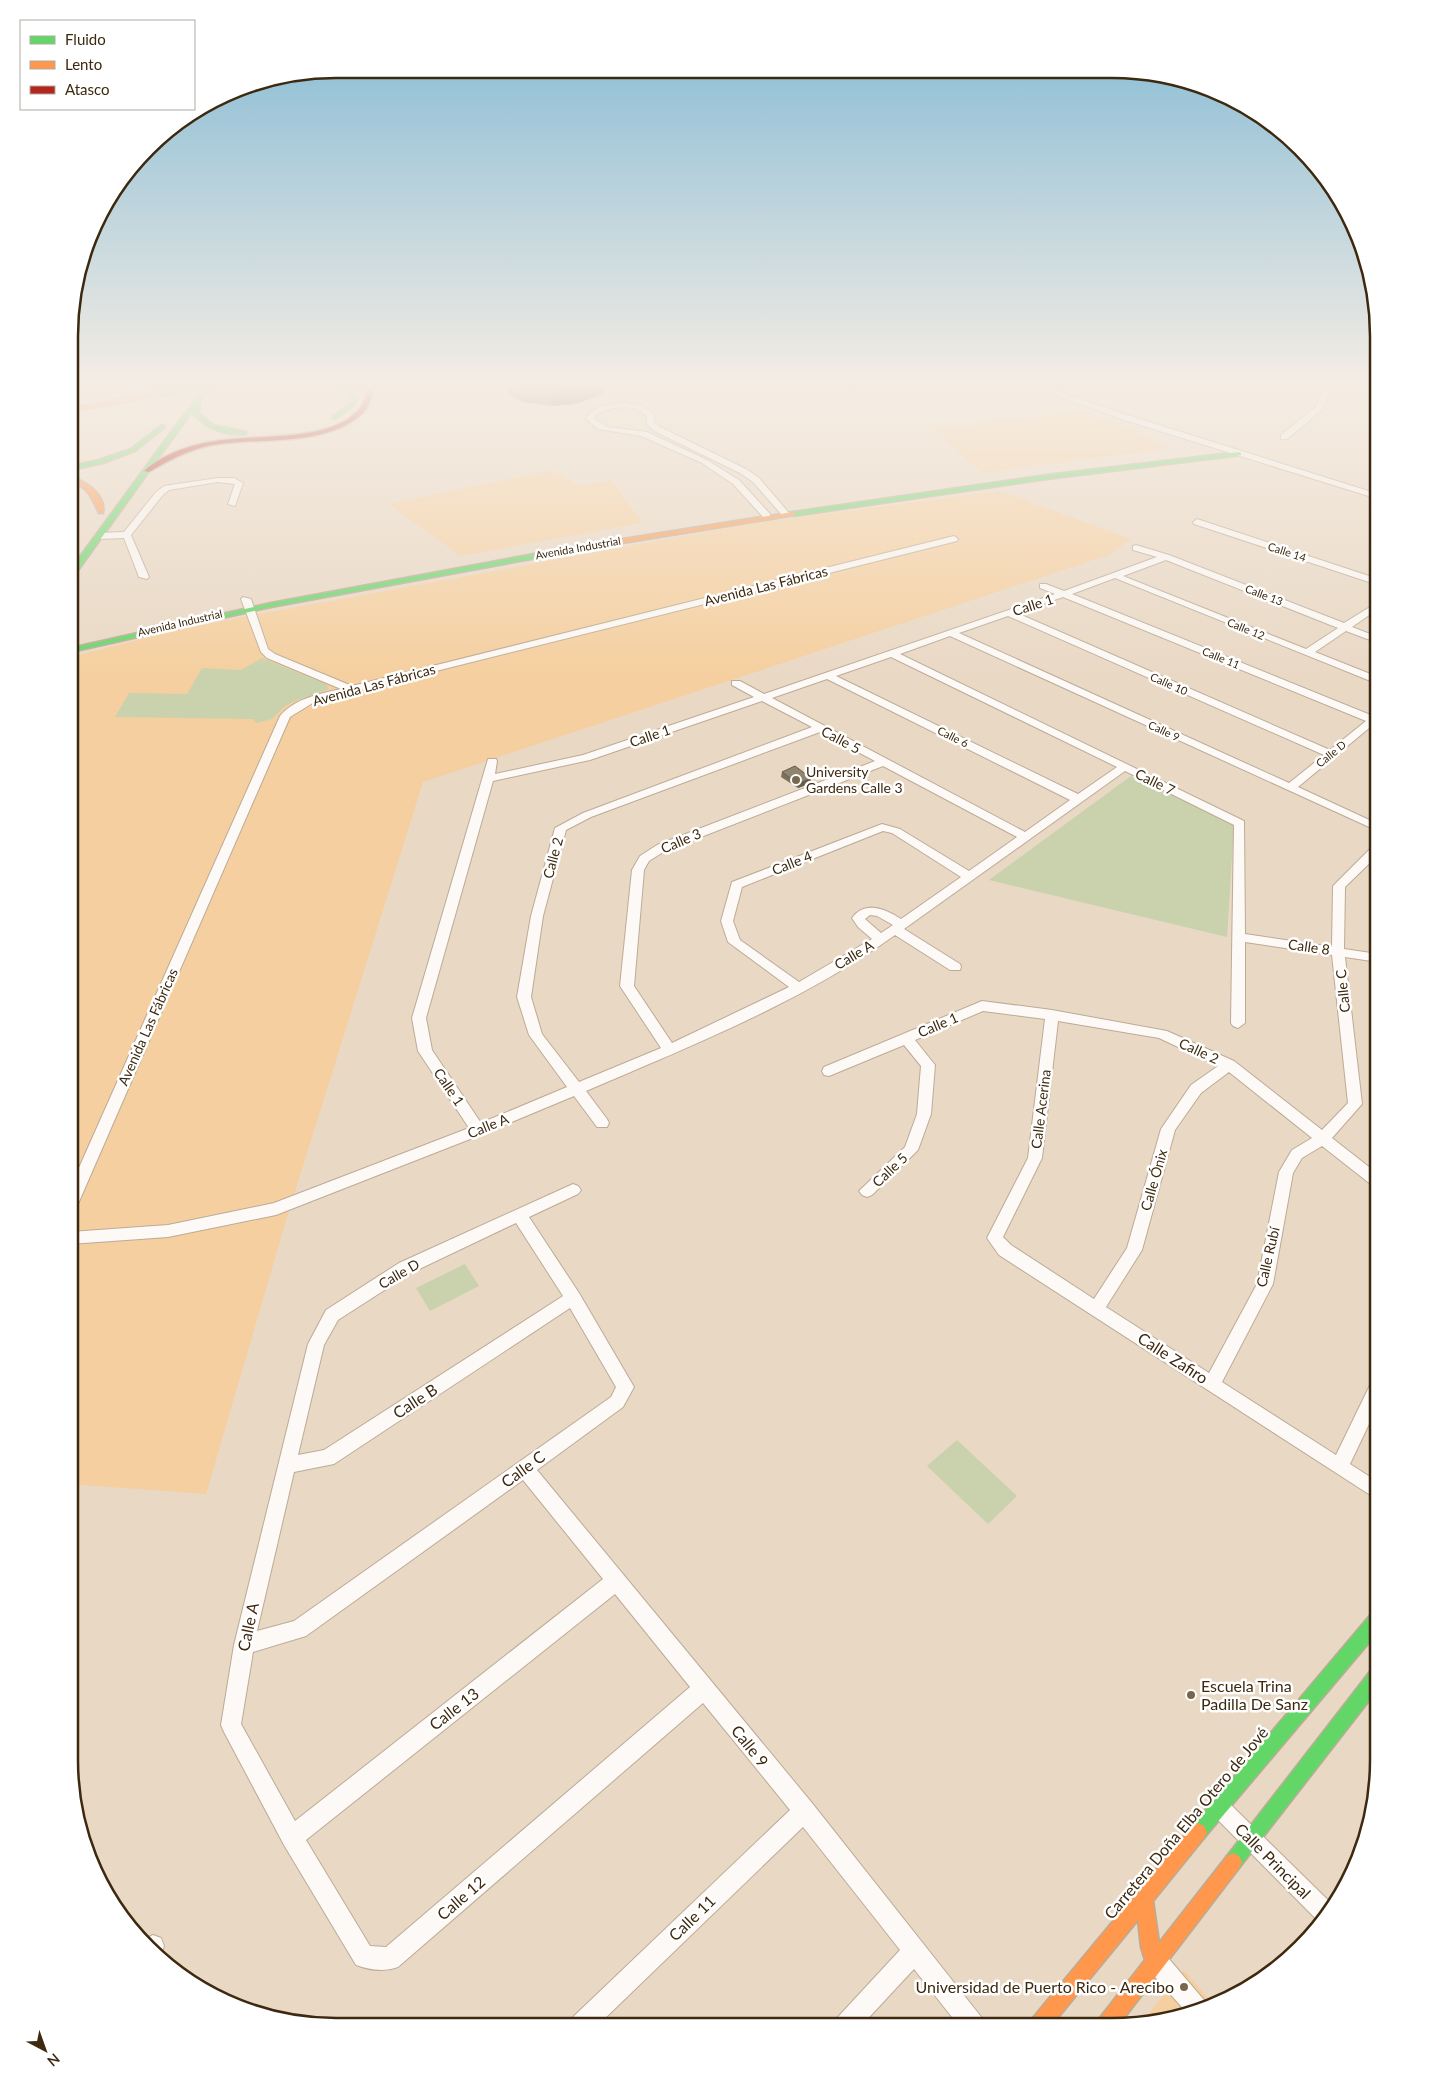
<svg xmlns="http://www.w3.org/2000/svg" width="1447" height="2095" viewBox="0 0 1447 2095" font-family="Lato,sans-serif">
<rect width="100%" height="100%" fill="#e9d8c4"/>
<g fill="#f5cf9f">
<polygon points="1083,411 1132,429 1170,448 982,473 931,429"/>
<polygon points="552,470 579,486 612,480 642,523 460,556 389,504"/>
<polygon points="1000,491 1131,539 1109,555 423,782 287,1217 206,1494 69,1484 71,657 189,627 754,523"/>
<polygon points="1184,1970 1213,2004 1163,2021 1141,2023"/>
</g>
<g fill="#c9d2ac">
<polygon points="262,658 326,684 329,689 295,701 285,706 272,719 256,723 253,719 115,717 129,693 187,694 202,668 241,670"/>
<polygon points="1131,776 1234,824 1227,937 989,880"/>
<polygon points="465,1264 479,1286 430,1311 416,1288"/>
<polygon points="957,1440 1017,1496 988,1524 927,1466"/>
</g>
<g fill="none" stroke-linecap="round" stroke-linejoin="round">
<defs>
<g id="street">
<polygon points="836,383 843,383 852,392 845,394"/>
<polygon points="1024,383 1035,383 1124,414 1378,494 1378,499 1118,418"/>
<polygon points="1330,383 1339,383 1331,389 1322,410 1287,439 1281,439 1281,435 1316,407 1324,388"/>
<path d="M623,403L642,406L654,415V422L660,427L746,469L759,478L789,513L782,515L753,482L740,473L654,431L646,423L647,417C634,402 612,407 595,415L594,419L608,427L647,432L707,460L739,480L770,514V518H764L733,484L702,463L641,436L598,429L586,419C591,406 610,404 623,403Z"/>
<polygon points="218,478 234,478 243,483 235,506 228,504 235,484 218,482 169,490 162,496 131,535 149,577 147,579 139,577 124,538 99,539 95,536 99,533 124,532 156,492 164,486"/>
<polygon points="1197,519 1378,579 1378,585 1194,524 1193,522"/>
<path d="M954,536L958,539L957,541L316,701L290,717L78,1204L75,1208L70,1210V1188L280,716C295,698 320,694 341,689L267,658L261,652L241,599L243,597L251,599L268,649L275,654L352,686Z"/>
<path d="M1136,545L1169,555L1344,623L1378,602V609L1352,627L1378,637V643L1346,631L1315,652L1378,677V684L1115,578L1072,594L1378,718V725L1374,724L1298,787L1378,824V831L950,636L900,654L1244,821L1245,934L1332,947L1333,886L1374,845L1378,844V855L1345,887L1344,949L1378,954V962L1345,957L1362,1104L1332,1138L1378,1174V1188L1373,1186L1322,1146L1302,1158L1293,1173L1273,1284L1222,1382L1336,1455L1372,1381L1378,1379V1405L1350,1464L1378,1482V1500L999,1255L987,1238L1028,1158L1045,1019L983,1011L915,1040L935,1065L931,1114L918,1150L872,1195L867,1197L862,1195L859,1191L905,1147L917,1114L921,1066L904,1045L829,1076L824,1075L822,1071L824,1067L982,1001L1052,1010L1167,1031L1234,1061L1322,1130L1348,1103L1332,955L1245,942V1023L1238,1028L1233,1026L1231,1023L1234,825L1125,771L904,929L960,964L961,967L960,970H950L895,935C802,1002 691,1046 586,1091L607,1119L609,1123L607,1127H597L574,1096L483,1134L276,1215L168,1237L70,1244V1232L168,1225L274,1203L469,1128L418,1051L412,1018L488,759H496L497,761L495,774L583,755L754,697L732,685V681H740L764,694L1055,594L1040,588V584H1046L1064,591L1157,557L1133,550V546ZM1166,560L1338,628L1306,649L1123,576ZM1063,597L1366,721L1330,750L1017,613ZM1008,616L1324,755L1289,783L959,633ZM891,657L1117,767L1078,794L836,676ZM827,679L1070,800L1025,832L772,698ZM762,701L812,727L583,813L555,828L531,916L517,997L529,1035L567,1087L481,1123L432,1050L426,1018L493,781L590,760ZM820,732L875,761L657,845L640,856L632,870L620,986L661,1048L579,1082L542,1034L531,997L543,916L566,830L591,817ZM883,766L1017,837L969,871L900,829L882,824L732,882L721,921L728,942L789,987L672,1043L634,986L644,870L649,861L665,851ZM883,831L892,833L961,877L901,919C886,909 865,900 852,918L858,927L872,939L799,982L740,940L733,921L742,887ZM870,915L877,916L893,925L881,933L865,919ZM1058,1021L1159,1038L1218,1066L1191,1085L1161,1129L1127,1248L1094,1299L1011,1245L1003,1237L1042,1158ZM1229,1072L1312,1138L1292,1150L1279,1172L1257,1284L1209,1373L1106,1307L1142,1250L1175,1130L1201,1093Z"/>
<path d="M573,1184L578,1186L581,1190L578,1194L529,1217L579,1293L634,1387L623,1407L537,1470L812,1803L982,2018L986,2026H959L914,1969L861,2026L834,2025L837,2018L900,1950L803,1827L598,2025H569L573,2017L790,1810L703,1703L398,1967C385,1972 369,1970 356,1965L284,1845L224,1732L221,1725L234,1645L308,1344L326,1310L399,1263ZM516,1223L563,1296L324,1450L298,1455L324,1345L338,1320L411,1273ZM570,1308L616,1387L611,1397L294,1621L257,1631L294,1472L334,1464ZM523,1480L603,1579L295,1821L241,1724L253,1652L306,1636ZM615,1594L690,1687L386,1947L370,1946L306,1840Z"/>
<polygon points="1219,1796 1226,1800 1334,1906 1320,1923 1212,1814 1208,1807 1212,1800"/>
<polygon points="153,1935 161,1938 164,1946 161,1954 157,1956 141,1941"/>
<polygon points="1156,1950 1164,1953 1209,2006 1187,2013 1148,1969 1145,1961 1148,1953"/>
</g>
<g id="fast">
<polygon points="87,383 144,383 144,384 141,386"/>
<path d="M207,383H213L201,400L199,413L213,425L246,432V434C227,436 205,429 193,413V410L74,576H71V569Z"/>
<path d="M336,383C348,383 353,389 357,400L351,408L335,419L333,418V416L347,406L351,400L348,392Z"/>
<polygon points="162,425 165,427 164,428 135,451 103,463 71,470 71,466 99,460 131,449"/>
<polygon points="1239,452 1241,453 1241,455 1047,479 793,516 790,514 793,512 1047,475"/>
<polygon points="561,549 564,549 564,553 271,607 71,652 71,648 271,603"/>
<polygon points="1378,1611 1378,1632 1204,1838 1198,1841 1192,1838 1189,1832 1192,1826 1372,1613"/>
<polygon points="1378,1667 1378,1689 1239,1868 1233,1871 1227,1868 1224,1862 1227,1856 1372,1669"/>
</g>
<g id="slow">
<polygon points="160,392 162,393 162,395 71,412 71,408"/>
<path d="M71,477C87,482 106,495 103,513H99C92,498 88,487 71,481Z"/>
<polygon points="793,512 795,513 795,515 561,553 557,551 561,549"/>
<polygon points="1198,1823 1204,1826 1207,1832 1204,1838 1153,1901 1159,1943 1227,1856 1233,1853 1239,1856 1242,1862 1239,1868 1118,2026 1096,2026 1099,2019 1145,1960 1141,1947 1138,1920 1051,2026 1029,2026 1032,2019 1192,1826"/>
</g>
<path id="jam" d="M370,383H376C372,392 371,404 364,412C328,448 259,437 213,445C190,449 169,460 149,472L144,471C167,450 203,441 233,439C270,435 334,440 360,408C365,402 366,391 370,383Z"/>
</defs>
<use href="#street" stroke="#bcab96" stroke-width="2"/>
<use href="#fast" stroke="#bcab96" stroke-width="3"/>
<use href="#slow" stroke="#bcab96" stroke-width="3"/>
<use href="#jam" stroke="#bcab96" stroke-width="3"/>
<use href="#street" fill="#fcf9f6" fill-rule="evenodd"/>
<use href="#fast" fill="#63d668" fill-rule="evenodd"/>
<use href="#slow" fill="#ff974d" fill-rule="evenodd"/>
<use href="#jam" fill="#b3261e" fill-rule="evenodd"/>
<defs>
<polyline id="fast-bridge" points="160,394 220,383"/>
</defs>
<use href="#fast-bridge" stroke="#bcab96" stroke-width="8" stroke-linecap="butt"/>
<use href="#fast-bridge" stroke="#63d668" stroke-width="7"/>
</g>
<g fill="#7b725e">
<polygon points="506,383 606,383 606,385 603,393 598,396 575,404 551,406 522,402 508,394"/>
<polygon points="782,772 811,783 798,788 781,777"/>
</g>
<g fill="#645c4c">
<polygon points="591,383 606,383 603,393 598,396 575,404 551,406 550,391"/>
<polygon points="811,778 811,783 798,788 798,784"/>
</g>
<g fill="#8f846d" stroke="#645c4c">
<polygon points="514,383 591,383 574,389 550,391 520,387"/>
<polygon points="795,766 811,778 798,784 782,772"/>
</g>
<linearGradient id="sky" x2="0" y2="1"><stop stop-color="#7fb8d4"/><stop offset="0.57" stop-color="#f5ede4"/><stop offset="1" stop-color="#f5ede4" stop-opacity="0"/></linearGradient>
<rect width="1447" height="677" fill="url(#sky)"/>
<g fill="#79664e" stroke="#fff" stroke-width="2">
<circle cx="796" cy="780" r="5"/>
<circle cx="1191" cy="1695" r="5"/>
<circle cx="1184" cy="1987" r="5"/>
</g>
<g text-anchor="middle" stroke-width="5" stroke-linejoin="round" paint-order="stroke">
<g font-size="11" fill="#3d290f" stroke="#fff">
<text transform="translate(578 548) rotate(-10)" y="4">Avenida Industrial</text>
<text transform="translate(1287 552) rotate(18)" y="4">Calle 14</text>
<text transform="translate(1264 595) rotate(21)" y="4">Calle 13</text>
<text transform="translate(180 623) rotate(-13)" y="4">Avenida Industrial</text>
<text transform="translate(1246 629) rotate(22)" y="4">Calle 12</text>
<text transform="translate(1221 658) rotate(22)" y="4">Calle 11</text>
<text transform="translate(1169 684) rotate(24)" y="4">Calle 10</text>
<text transform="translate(1164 731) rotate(25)" y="4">Calle 9</text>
<text transform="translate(953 737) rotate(26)" y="4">Calle 6</text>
<text transform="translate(1331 754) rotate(-39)" y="4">Calle D</text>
</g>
<g font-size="14" fill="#3d290f" stroke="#fff">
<text transform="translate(766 586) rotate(-14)" y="5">Avenida Las Fábricas</text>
<text transform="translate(1033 605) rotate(-18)" y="5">Calle 1</text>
<text transform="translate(374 685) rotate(-15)" y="5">Avenida Las Fábricas</text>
<text transform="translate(650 736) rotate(-19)" y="5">Calle 1</text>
<text transform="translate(841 740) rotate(28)" y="5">Calle 5</text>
<text transform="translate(1155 782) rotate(26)" y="5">Calle 7</text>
<text transform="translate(681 841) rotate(-23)" y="5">Calle 3</text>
<text transform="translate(553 858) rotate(-75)" y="5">Calle 2</text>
<text transform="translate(792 863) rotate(-22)" y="5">Calle 4</text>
<text transform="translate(1309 947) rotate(8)" y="5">Calle 8</text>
<text transform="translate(854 955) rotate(-31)" y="5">Calle A</text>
<text transform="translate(1343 991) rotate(-96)" y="5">Calle C</text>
<text transform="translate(938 1025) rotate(-23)" y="5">Calle 1</text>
<text transform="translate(148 1027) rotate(-66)" y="5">Avenida Las Fábricas</text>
<text transform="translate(1199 1051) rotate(25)" y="5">Calle 2</text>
<text transform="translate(449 1087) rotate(56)" y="5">Calle 1</text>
<text transform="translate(1041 1109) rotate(-83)" y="5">Calle Acerina</text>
<text transform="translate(488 1126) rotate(-22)" y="5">Calle A</text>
<text transform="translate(890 1170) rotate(-43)" y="5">Calle 5</text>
<text transform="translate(1154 1180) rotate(-74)" y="5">Calle Ónix</text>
<text transform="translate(1268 1257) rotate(-77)" y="5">Calle Rubí</text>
<text transform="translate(399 1274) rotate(-30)" y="5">Calle D</text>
</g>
<g font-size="14" fill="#3d290f" stroke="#fff" text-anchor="start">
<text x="806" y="777">University<tspan x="806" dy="16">Gardens Calle 3</tspan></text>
</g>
<g font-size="16" fill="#3d290f" stroke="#fff">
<text transform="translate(1173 1358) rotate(33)" y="6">Calle Zafiro</text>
<text transform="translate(415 1401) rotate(-33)" y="6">Calle B</text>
<text transform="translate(523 1469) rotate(-36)" y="6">Calle C</text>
<text transform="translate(248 1627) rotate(-78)" y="6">Calle A</text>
<text transform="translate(454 1709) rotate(-38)" y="6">Calle 13</text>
<text transform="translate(750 1746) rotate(51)" y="6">Calle 9</text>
<text transform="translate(1186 1823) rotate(-50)" y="6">Carretera Doña Elba Otero de Jové</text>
<text transform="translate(1273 1861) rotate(45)" y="6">Calle Principal</text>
<text transform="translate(461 1898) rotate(-41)" y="6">Calle 12</text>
<text transform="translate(692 1918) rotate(-44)" y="6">Calle 11</text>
</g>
<g font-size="16" fill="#3d290f" stroke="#fff" text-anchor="start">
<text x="1201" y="1692">Escuela Trina<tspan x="1201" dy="18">Padilla De Sanz</tspan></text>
<text x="1174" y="1993" text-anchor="end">Universidad de Puerto Rico - Arecibo</text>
</g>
</g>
<path d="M0 0H1447V2095H0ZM336 78H1112A258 258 0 0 1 1370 336V1760A258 258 0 0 1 1112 2018H336A258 258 0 0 1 78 1760V336A258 258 0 0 1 336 78Z" fill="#fff" fill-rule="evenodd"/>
<path fill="none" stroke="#3d290f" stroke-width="2.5" d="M336 78H1112A258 258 0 0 1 1370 336V1760A258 258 0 0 1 1112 2018H336A258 258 0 0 1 78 1760V336A258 258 0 0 1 336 78Z"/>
<rect x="20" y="20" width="175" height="90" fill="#ffffff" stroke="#b1a99f"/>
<rect x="30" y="36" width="25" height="8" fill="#63d668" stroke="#b1a99f"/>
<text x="65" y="45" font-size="15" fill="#3d290f">Fluido</text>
<rect x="30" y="61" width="25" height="8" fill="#ff974d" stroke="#b1a99f"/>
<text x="65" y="70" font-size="15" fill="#3d290f">Lento</text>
<rect x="30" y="86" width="25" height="8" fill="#b3261e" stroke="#b1a99f"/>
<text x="65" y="95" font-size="15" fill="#3d290f">Atasco</text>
<g transform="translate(45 2050) rotate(139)" stroke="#ffffff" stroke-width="4" paint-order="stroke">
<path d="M0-4L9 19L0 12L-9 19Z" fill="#3d290f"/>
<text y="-8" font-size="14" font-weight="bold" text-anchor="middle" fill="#3d290f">N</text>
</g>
</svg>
